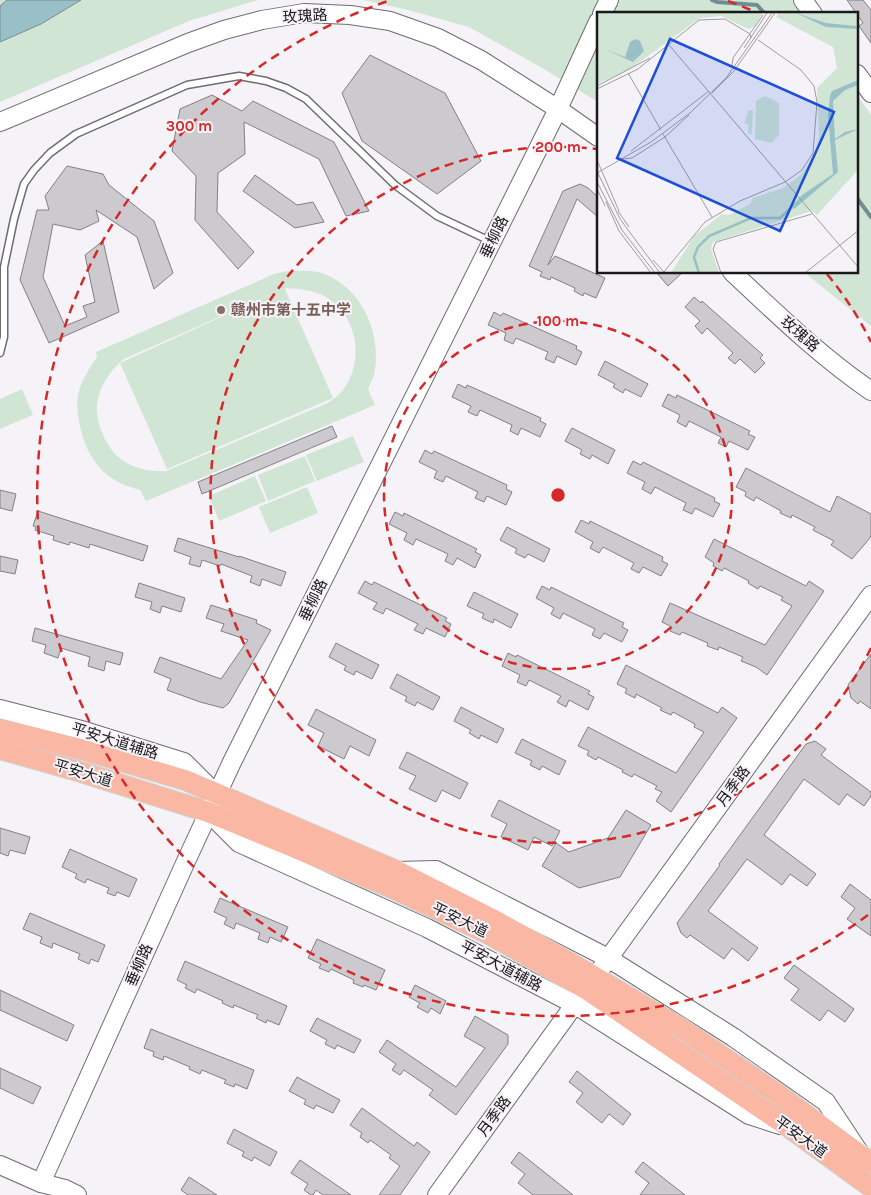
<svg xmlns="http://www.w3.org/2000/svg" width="871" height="1195" viewBox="0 0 871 1195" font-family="Karla,'Noto Sans SC',sans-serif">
<rect width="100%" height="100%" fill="#f5f3f8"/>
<g fill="#d1e5d4" fill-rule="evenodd">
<polygon points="0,0 258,0 189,21 0,102"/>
<polygon points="363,0 796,0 806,14 598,14 598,102 537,65 469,27 404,9"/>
<polygon points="857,95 871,115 871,326 805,273 857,272"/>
<path d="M287,271C297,271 308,270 318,272C361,284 383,333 374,375C373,379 370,384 368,389L375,405L146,501L140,490C106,482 87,460 80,426C78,416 76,406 78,395C81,381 89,369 97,357L96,352L274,274ZM287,288C299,289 313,290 324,296C358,315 365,360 343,390C339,395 333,399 328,403L166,471C136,473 112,460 102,432C98,423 96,414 97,405C99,387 110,370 124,359L283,289L120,363L167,469L333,398L285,289Z"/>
<polygon points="22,389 33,415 0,429 0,399"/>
<polygon points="353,436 364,462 317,481 306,455"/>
<polygon points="305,456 315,481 268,501 258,475"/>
<polygon points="255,476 266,501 219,521 209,496"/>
<polygon points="307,487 318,513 270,533 259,507"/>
</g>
<polygon fill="#99c0c7" stroke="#738e93" points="7,0 81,0 41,24 0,42 0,6"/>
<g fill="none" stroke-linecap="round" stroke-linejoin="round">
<g stroke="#738e93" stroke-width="4">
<polyline points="712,0 717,2 757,5 765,14"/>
<polyline points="857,198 871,217"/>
</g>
</g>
<g fill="#cccacf" stroke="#828084">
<polygon points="847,0 863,0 871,10 871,43 859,26 863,23"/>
<polygon points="370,55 445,93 481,161 437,194 362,141 342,93"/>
<polygon points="212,95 242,111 253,101 334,142 369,211 346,216 319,159 244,122 245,154 218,173 217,212 254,252 238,269 195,220 196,176 172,151 180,109"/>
<polygon points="67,166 103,174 109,185 154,221 173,273 154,289 137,237 96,210 99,221 80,230 53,224 43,277 65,326 87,317 83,306 95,302 85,255 103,241 119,312 49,343 20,280 37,210 49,210 45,196"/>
<polygon points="255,175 297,205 313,202 324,222 295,228 243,191"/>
<polygon points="580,184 588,188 598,197 598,217 577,199 548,265 555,256 605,278 596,298 584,293 583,296 574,291 575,288 551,277 550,280 540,276 542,272 529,266 563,191"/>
<polygon points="656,272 683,272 668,286"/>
<polygon points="694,297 701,303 702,301 763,355 760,358 765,363 755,373 740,359 735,364 728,358 733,353 707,328 702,334 695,326 700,321 685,307"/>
<polygon points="494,312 501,316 503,313 577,346 576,349 582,352 576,365 557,356 554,363 545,359 548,352 516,338 513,344 504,340 506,333 488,325"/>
<polygon points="605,361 648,384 641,397 625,389 623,393 613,387 615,384 598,375"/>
<polygon points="458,384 466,388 467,385 541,418 540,421 546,424 540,437 521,428 518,435 510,431 512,425 480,410 477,416 468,412 471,406 452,397"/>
<polygon points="668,394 676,398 677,395 750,431 748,434 755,437 748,450 729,441 726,447 718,443 721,437 689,421 686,427 677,422 680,415 662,406"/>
<polygon points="332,426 337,437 202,494 198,482"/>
<polygon points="572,428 615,450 608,464 592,455 590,459 580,454 582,450 565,441"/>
<polygon points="425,450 432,454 434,451 507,485 506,489 512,492 506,505 487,496 484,502 475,498 478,492 446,476 443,482 434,478 437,471 419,462"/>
<polygon points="633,461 641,465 643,462 715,498 714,501 720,504 713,517 695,508 692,514 683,510 686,503 655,487 651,494 642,489 645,482 627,473"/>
<polygon points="746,468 830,512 837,496 871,514 871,535 870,538 852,559 831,545 834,541 813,530 815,527 792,515 791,518 780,513 781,511 756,497 754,501 745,496 746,492 736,487"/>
<polygon points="0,490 16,494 12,511 0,508"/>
<polygon points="38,511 148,546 143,561 90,544 89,548 70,542 69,545 53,540 54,536 35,530 36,527 33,526"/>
<polygon points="395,512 403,516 404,513 477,549 475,552 481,555 475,568 457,558 453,565 445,561 448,554 416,539 413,545 404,540 407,533 389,524"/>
<polygon points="581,520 589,524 590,521 663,557 662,561 668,564 661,576 643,567 639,573 631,569 634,563 603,547 599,553 590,548 593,542 575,532"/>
<polygon points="507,527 550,549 544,562 528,554 525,558 515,553 517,549 500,540"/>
<polygon points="178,538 239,557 239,556 286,572 281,586 262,579 260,586 250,582 252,576 221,564 220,566 202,560 200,567 189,564 191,557 174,551"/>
<polygon points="714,539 806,586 809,581 824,591 767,675 756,667 741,661 743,657 719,647 718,650 707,646 708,643 682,632 680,635 670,631 672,627 662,622 670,603 765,645 792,606 781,600 783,597 760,586 758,589 748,583 749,581 724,568 722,571 713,566 714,563 705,557"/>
<polygon points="0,556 18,560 15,574 0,571"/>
<polygon points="365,581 372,585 374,582 447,618 445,621 451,624 445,637 426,628 423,634 414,630 418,624 386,608 383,614 373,609 377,603 358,593"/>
<polygon points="139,583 185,598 181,612 162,606 160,613 150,609 152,602 135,597"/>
<polygon points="542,586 550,590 551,587 624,623 622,627 628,630 622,642 604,633 600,639 592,635 595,629 563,613 560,619 551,614 554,608 536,598"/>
<polygon points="474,592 518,614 511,628 494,619 493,623 482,618 484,614 467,606"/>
<polygon points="211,605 257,620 256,623 271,630 229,703 223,708 200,702 167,690 171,679 154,672 160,657 221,679 248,640 221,631 224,624 206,618"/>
<polygon points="35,628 123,653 120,665 106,661 104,671 88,666 90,657 61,648 58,658 44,653 46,645 32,641"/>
<polygon points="336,643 379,665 372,679 356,671 354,675 344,670 346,666 329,657"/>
<polygon points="508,653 516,657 517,655 590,691 588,694 594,697 588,710 569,700 566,707 557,702 561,696 529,680 526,686 517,682 520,675 502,666"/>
<polygon points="871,654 871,709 860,701 858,704 851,698 848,685"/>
<polygon points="626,665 718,713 722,707 737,718 671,812 656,801 662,792 655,789 657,786 634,774 632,777 622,772 623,770 598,757 596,760 587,755 589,751 578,746 588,727 676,773 704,732 694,727 695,724 673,712 671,715 660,710 662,708 636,694 635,698 625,693 627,689 617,684"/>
<polygon points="397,674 440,697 433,710 417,702 415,706 405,701 407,697 390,688"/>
<polygon points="461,707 504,729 497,743 481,735 479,739 469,733 471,730 454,721"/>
<polygon points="316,709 376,740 369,756 350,746 344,759 318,746 324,733 308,725"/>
<polygon points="522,739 566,761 559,775 542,766 540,770 530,765 532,761 515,753"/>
<polygon points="815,741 826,749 821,755 871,792 871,796 864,806 847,794 839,805 804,779 764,835 816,874 807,886 790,874 782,885 747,859 708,911 758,948 748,961 732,948 724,959 690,935 687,938 681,933 677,923 720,865 719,864 806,744"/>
<polygon points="407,752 468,783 460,799 442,790 436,802 409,789 416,776 399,768"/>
<polygon points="499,800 560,831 552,846 534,837 528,850 501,837 507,824 491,816"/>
<polygon points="626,810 651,825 620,877 579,888 542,866 556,843 569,852 608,838"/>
<polygon points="0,828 30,837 25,854 10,850 8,856 0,853"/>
<polygon points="70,849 137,879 129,897 117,892 115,896 107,893 109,888 87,879 85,883 75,878 77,874 62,867"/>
<polygon points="850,884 871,900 871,936 847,919 855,908 841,897"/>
<polygon points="220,898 288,927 281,942 270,937 268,943 258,939 260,933 236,923 234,929 224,924 227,918 214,912"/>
<polygon points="30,913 105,945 98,962 91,959 89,964 78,959 80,954 53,943 52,948 40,943 42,937 23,929"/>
<polygon points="317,939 385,970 376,990 364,985 363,987 353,983 354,980 331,969 329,972 319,968 321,964 308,958"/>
<polygon points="185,961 287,1006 279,1025 267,1020 266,1023 256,1018 258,1015 234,1005 233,1008 222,1003 223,1001 197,989 195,993 185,988 187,985 177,980"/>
<polygon points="794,965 854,1009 845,1022 828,1010 820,1021 791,1000 799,989 784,978"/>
<polygon points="415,985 446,1001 440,1014 431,1008 428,1013 417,1007 420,1003 409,997"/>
<polygon points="0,990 74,1025 67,1041 0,1010"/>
<polygon points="475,1016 508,1035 508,1044 456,1115 429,1095 433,1090 404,1070 400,1075 392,1070 396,1064 379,1052 387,1040 456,1087 485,1048 464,1036"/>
<polygon points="317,1018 361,1040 354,1053 337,1045 335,1049 325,1044 327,1040 310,1031"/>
<polygon points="151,1029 254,1070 247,1089 235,1084 234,1087 224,1083 226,1080 202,1070 200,1074 189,1069 190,1067 164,1056 163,1060 153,1056 154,1052 144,1048"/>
<polygon points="0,1068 41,1087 33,1104 0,1088"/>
<polygon points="577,1071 631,1114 623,1125 609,1114 602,1123 576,1102 583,1093 569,1082"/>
<polygon points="297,1077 340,1100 333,1113 316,1105 314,1109 304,1104 306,1100 289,1091"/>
<polygon points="362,1108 414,1146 417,1142 430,1152 400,1195 379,1195 400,1166 389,1158 391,1155 370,1140 368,1143 360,1137 362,1133 350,1125"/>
<polygon points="234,1129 277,1152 270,1166 254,1157 252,1161 242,1156 244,1152 227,1143"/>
<polygon points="519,1152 573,1195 533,1195 518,1183 525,1174 511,1163"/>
<polygon points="300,1160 351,1195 323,1195 316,1190 313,1195 311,1195 304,1190 308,1184 291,1173"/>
<polygon points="643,1162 685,1195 640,1195 649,1183 635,1172"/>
<polygon points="189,1177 217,1195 188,1195 181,1190"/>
</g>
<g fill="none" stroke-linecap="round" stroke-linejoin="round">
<defs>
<polyline id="lane" points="0,353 4,337 4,267 14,219 24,184 34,170 50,153 76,134 187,85 239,76 266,81 286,88 306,99 395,185 437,216 490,241"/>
<g id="secondary">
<polyline points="803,0 813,14"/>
<polyline points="602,14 609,0"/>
<polyline points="857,74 871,93"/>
<polyline points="0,122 188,43 224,30 262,20 304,13 350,15 390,21 438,38 481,60 558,109 598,137"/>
<path d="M732,272C777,314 821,357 871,391"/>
<polyline points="0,709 85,731 184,762 213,791"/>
<polyline points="210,814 239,843 427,928 574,1004 749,1115 780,1125"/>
<polyline points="397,871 436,870 608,958 733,1037 826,1102 859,1152"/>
<polyline points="595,977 871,595"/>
<polyline points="0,1165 41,1183 65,1189 77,1195"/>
<polyline points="41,1183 187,859 232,762 558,109 598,22"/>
<polyline points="437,1195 580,997"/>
</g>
<g id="primary">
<polyline points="0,729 84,750 185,780 397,871 496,921 595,977 682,1029 779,1095 871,1163"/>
<polyline points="0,749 81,772 208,812 390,887 487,933 586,989 790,1128 871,1187"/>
</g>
</defs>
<use href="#lane" stroke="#6d6c70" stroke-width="9"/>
<use href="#secondary" stroke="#6d6c70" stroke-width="20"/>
<use href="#primary" stroke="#d1d1d1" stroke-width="22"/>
<use href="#lane" stroke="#fff" stroke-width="6"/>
<use href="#secondary" stroke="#fff" stroke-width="18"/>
<use href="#primary" stroke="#fab8a4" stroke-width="20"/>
</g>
<g fill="none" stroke="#d62828" stroke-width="2.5" stroke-dasharray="9 6">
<circle cx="558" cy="495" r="174"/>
<path d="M871 648A348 348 0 1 1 597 149M827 274A348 348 0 0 1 871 342"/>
<path d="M868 915A522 522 0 1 1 388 1M728 1A522 522 0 0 1 758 13"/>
</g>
<circle fill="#8d6e63" stroke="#f5f3f8" stroke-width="2" cx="221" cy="310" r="5"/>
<g text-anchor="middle" stroke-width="4" stroke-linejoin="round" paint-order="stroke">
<g font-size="15" fill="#1a191b" stroke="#f5f3f8">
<text transform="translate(305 16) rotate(-3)" y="5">玫瑰路</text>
<text transform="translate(494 237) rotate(-64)" y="5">垂柳路</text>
<text transform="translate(800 334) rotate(41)" y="5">玫瑰路</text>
<text transform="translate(313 600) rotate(-64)" y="5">垂柳路</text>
<text transform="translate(115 741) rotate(17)" y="5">平安大道辅路</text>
<text transform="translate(83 773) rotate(17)" y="5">平安大道</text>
<text transform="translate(733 786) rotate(-54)" y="5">月季路</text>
<text transform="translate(460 920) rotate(26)" y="5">平安大道</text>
<text transform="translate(139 965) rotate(-66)" y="5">垂柳路</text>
<text transform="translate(501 966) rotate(28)" y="5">平安大道辅路</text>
<text transform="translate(494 1116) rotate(-54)" y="5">月季路</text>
<text transform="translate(801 1137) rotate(36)" y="5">平安大道</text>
</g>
<g font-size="15" font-weight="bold" fill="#785e54" stroke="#f5f3f8" text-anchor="start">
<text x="231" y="315">赣州市第十五中学</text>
</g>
</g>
<g transform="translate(597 12)">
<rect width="261" height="261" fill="#f5f3f8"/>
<path d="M0,1H166L157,15L151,17L125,4L103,6L33,57L0,72ZM181,1H261V158L220,203L215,199L116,230L114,237L122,261H74L97,224L125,202L132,203L153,192L156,186L186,176L204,163L218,143L222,124L220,76L240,56L236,35L179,5ZM168,84L182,91V123L174,131L158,127L159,89ZM152,98H156L155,122H151V112H147Z" fill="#d1e5d4"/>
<path d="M199,1L229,11L259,14L261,17L229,15ZM38,27L43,29L47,39L36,50L8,37L28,45L33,30ZM261,68V73L248,78L236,89L238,127L248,120L261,117L238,128L241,160L197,197L194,195L205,183L236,162L231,104L233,84L235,79Z" fill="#99c0c7"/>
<path fill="none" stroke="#99c0c7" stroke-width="2.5" d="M102,261L97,245L101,235L112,224L154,206H183L194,196"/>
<path fill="none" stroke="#9d9ca0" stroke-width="1" d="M72,33L262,256M147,36L170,1M135,53L136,46L166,3M31,61L64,118M0,74L53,46M0,77L41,57L102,8L128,7L153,22L154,26M115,81L137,59L178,1M66,122L115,205M34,139L112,79M26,147L35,146L68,125L92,103M0,148L22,199M0,159L23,207L63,261M0,161L54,130L93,101L129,66L175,1M0,170L25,218L58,261M0,177L8,194M9,190L22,219L54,261M21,199L32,215M56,248L67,260M66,261L108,210L143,189L188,170L205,158L216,141L220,90L217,74L204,58L161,28M124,261L116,237L119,230L215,202M208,261L262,218"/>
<path fill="#1d4ed8" fill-opacity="0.15" stroke="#1d4ed8" stroke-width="2.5" d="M73,27L237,100L183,219L20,146Z"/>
<rect width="261" height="261" fill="none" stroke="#1a191b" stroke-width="2.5"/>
</g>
<circle cx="558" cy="495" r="8" fill="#d62828" stroke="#f5f3f8" stroke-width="2.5"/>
<g font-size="15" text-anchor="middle" font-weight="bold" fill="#d62828" stroke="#f5f3f8" stroke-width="4" stroke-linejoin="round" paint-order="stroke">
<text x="189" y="131">300 m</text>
<text x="558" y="152">200 m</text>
<text x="558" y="326">100 m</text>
</g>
</svg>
